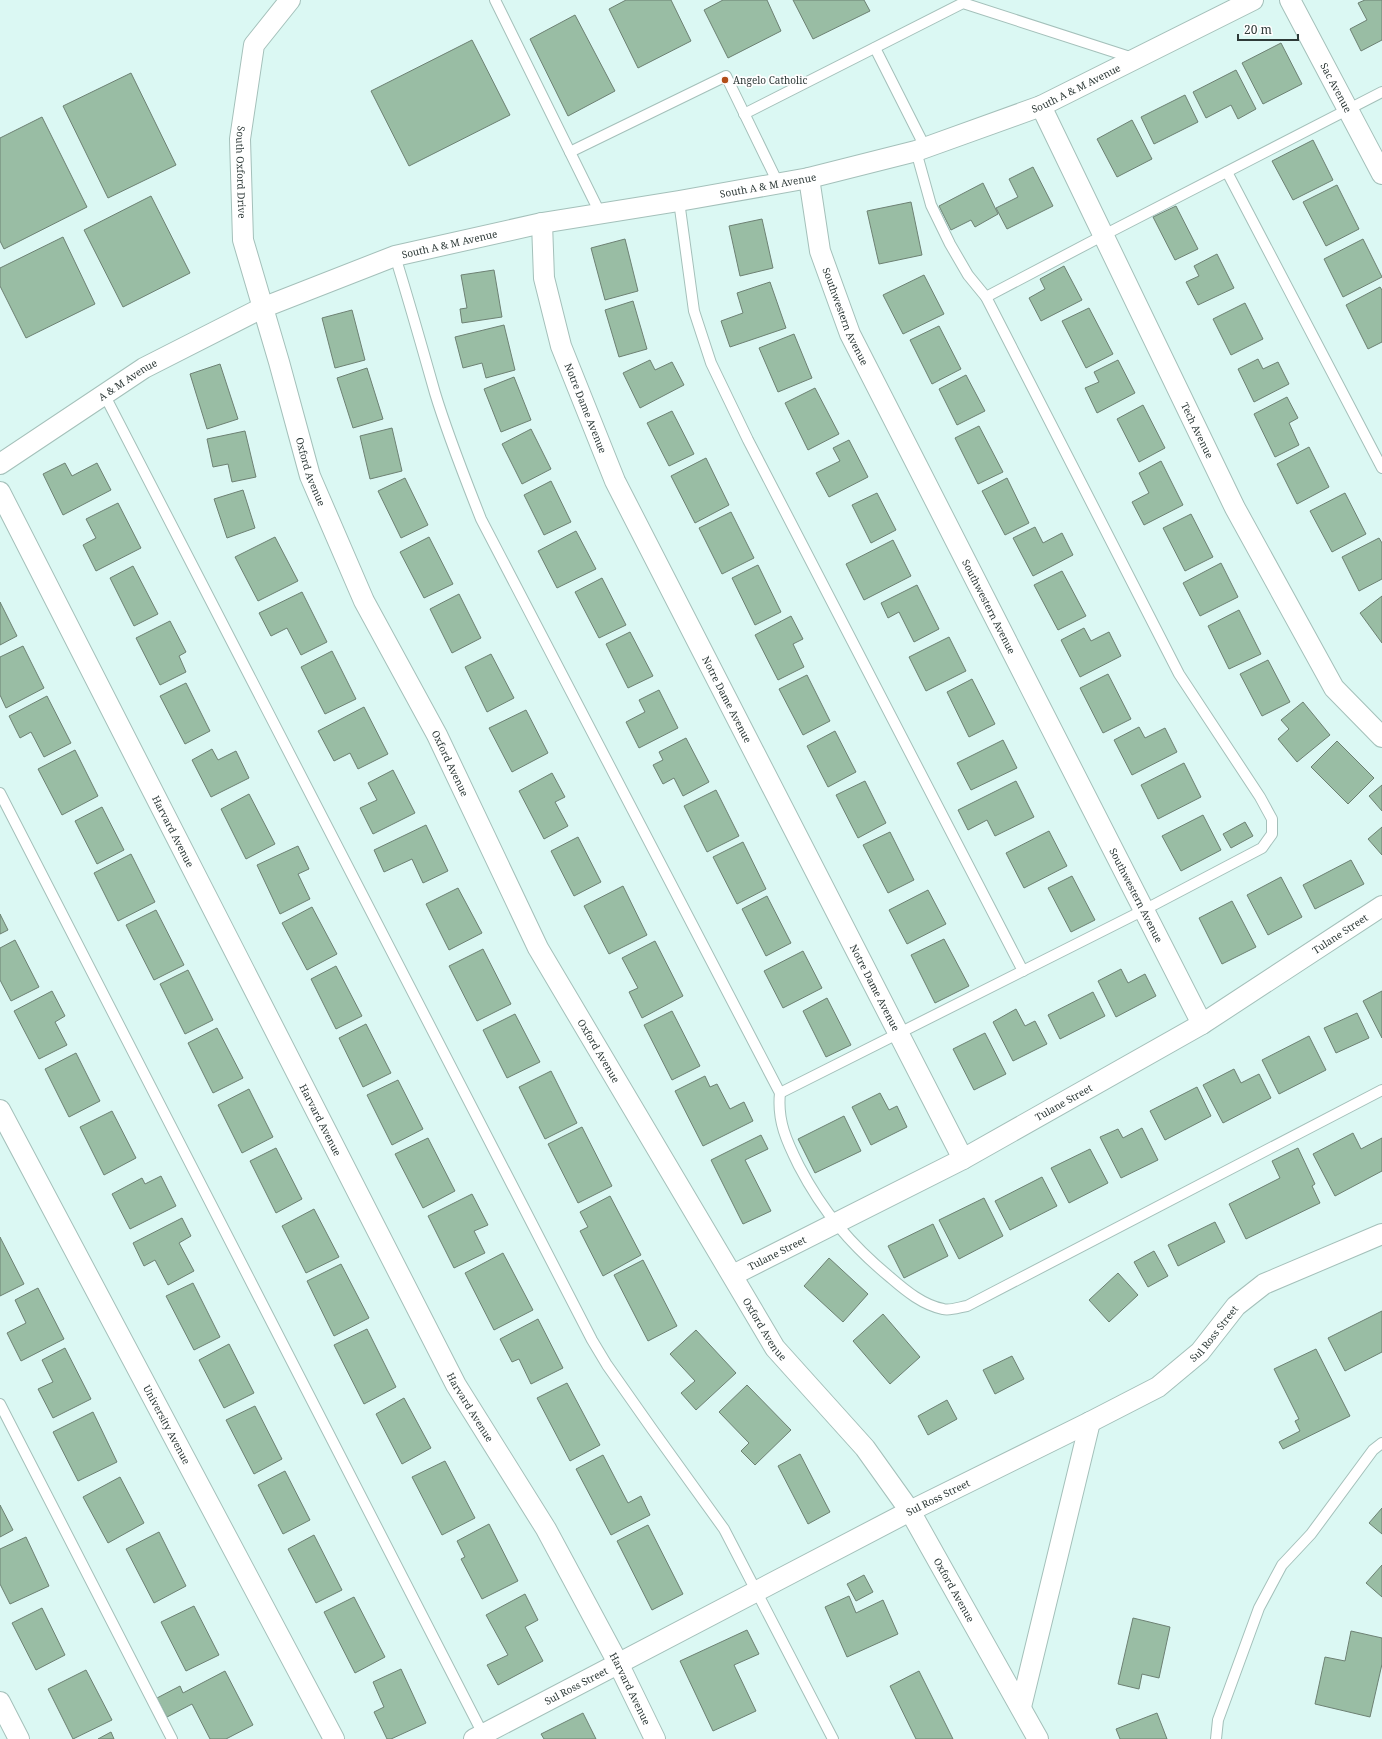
<svg xmlns="http://www.w3.org/2000/svg" width="1382" height="1739" viewBox="0 0 1382 1739" font-family="'Noto Serif',serif">
<rect width="100%" height="100%" fill="#dbf8f3"/>
<g fill="#99bda4" stroke="#6d8173">
<polygon points="626,0 671,0 691,41 638,68 609,9"/>
<polygon points="723,0 767,0 781,31 728,58 704,10"/>
<polygon points="793,0 864,0 870,11 813,39"/>
<polygon points="1365,0 1382,0 1382,40 1361,51 1350,29 1367,20 1358,3"/>
<polygon points="575,15 615,91 568,116 530,39"/>
<polygon points="472,40 510,115 409,166 371,91"/>
<polygon points="1281,43 1302,84 1263,104 1242,63"/>
<polygon points="1236,70 1256,109 1238,119 1231,105 1206,118 1193,92"/>
<polygon points="131,73 176,165 108,198 63,106"/>
<polygon points="1185,95 1198,122 1154,144 1141,117"/>
<polygon points="42,117 87,207 4,249 0,241 0,138"/>
<polygon points="1132,120 1152,159 1117,177 1097,139"/>
<polygon points="1313,140 1333,180 1293,200 1272,161"/>
<polygon points="1033,167 1053,206 1007,229 996,208 1018,197 1009,179"/>
<polygon points="983,183 998,214 975,227 971,220 951,230 939,206"/>
<polygon points="1337,185 1359,229 1326,246 1303,202"/>
<polygon points="151,196 190,273 123,307 84,230"/>
<polygon points="911,202 922,255 879,264 867,211"/>
<polygon points="1176,206 1198,249 1175,260 1153,217"/>
<polygon points="762,219 773,268 740,276 729,226"/>
<polygon points="63,237 95,304 26,338 0,286 0,268"/>
<polygon points="625,239 638,291 605,300 591,248"/>
<polygon points="1363,239 1382,277 1343,297 1324,259"/>
<polygon points="1217,254 1234,288 1198,305 1186,282 1199,276 1194,266"/>
<polygon points="1064,266 1082,300 1041,321 1029,298 1045,289 1040,279"/>
<polygon points="494,270 502,317 462,323 460,309 467,308 461,275"/>
<polygon points="924,275 944,314 903,334 883,295"/>
<polygon points="770,282 786,328 730,347 721,321 743,313 737,293"/>
<polygon points="1380,287 1382,290 1382,342 1368,349 1346,305"/>
<polygon points="633,301 647,349 619,357 605,310"/>
<polygon points="1245,303 1263,339 1231,355 1213,319"/>
<polygon points="1089,308 1113,354 1086,368 1062,321"/>
<polygon points="352,310 365,360 335,368 322,318"/>
<polygon points="504,325 515,370 486,378 482,363 463,368 455,337"/>
<polygon points="939,326 961,369 932,384 910,340"/>
<polygon points="794,334 812,378 778,392 759,348"/>
<polygon points="1258,359 1263,369 1278,362 1289,384 1254,402 1238,369"/>
<polygon points="650,360 655,370 672,362 684,385 640,408 623,373"/>
<polygon points="1118,360 1135,393 1097,413 1085,388 1099,382 1094,372"/>
<polygon points="220,364 238,419 207,429 190,374"/>
<polygon points="367,368 383,419 353,428 337,378"/>
<polygon points="966,375 985,411 957,425 939,389"/>
<polygon points="514,377 531,420 501,432 484,389"/>
<polygon points="815,388 839,434 808,450 785,403"/>
<polygon points="1287,397 1298,418 1289,423 1299,445 1275,457 1254,414"/>
<polygon points="1143,405 1165,448 1139,462 1117,419"/>
<polygon points="672,411 694,454 669,466 647,423"/>
<polygon points="979,426 1003,472 978,484 955,438"/>
<polygon points="392,428 402,471 370,479 360,436"/>
<polygon points="531,429 551,469 522,484 502,444"/>
<polygon points="245,431 256,477 232,482 228,464 213,467 207,439"/>
<polygon points="849,440 868,477 829,497 816,473 840,461 833,448"/>
<polygon points="1309,447 1329,487 1297,504 1277,464"/>
<polygon points="706,458 729,505 695,523 671,476"/>
<polygon points="1161,461 1183,505 1144,525 1132,502 1149,493 1139,473"/>
<polygon points="65,463 72,476 97,463 111,490 63,515 43,474"/>
<polygon points="405,478 428,525 401,538 378,491"/>
<polygon points="1007,478 1029,523 1005,535 982,491"/>
<polygon points="551,481 571,522 544,535 524,495"/>
<polygon points="243,490 255,528 227,538 214,499"/>
<polygon points="877,493 896,530 871,543 852,505"/>
<polygon points="1345,493 1366,534 1332,552 1310,511"/>
<polygon points="118,503 141,548 96,571 83,545 96,538 86,519"/>
<polygon points="731,512 754,558 722,574 699,528"/>
<polygon points="1191,514 1213,557 1185,571 1163,528"/>
<polygon points="1035,527 1043,543 1062,533 1073,555 1033,576 1013,538"/>
<polygon points="576,531 596,569 557,588 538,551"/>
<polygon points="275,537 298,581 258,601 235,557"/>
<polygon points="429,537 453,584 424,598 400,552"/>
<polygon points="1379,538 1382,543 1382,579 1359,591 1342,557"/>
<polygon points="893,540 911,576 864,600 846,564"/>
<polygon points="1221,563 1238,597 1200,616 1183,583"/>
<polygon points="758,565 781,612 755,625 732,578"/>
<polygon points="133,566 158,614 134,626 110,578"/>
<polygon points="1062,571 1086,616 1058,630 1034,585"/>
<polygon points="602,578 626,625 599,638 575,592"/>
<polygon points="917,585 939,629 914,642 899,612 888,618 881,603"/>
<polygon points="302,592 327,642 301,655 287,628 271,636 259,613"/>
<polygon points="459,594 481,638 452,653 430,609"/>
<polygon points="1382,596 1382,643 1360,613"/>
<polygon points="0,602 17,636 0,645"/>
<polygon points="1239,610 1261,654 1229,669 1208,626"/>
<polygon points="791,616 803,639 793,644 804,667 778,680 755,635"/>
<polygon points="170,621 186,652 179,656 186,672 160,685 136,638"/>
<polygon points="1084,628 1091,641 1109,632 1121,656 1080,677 1061,640"/>
<polygon points="630,632 653,676 628,688 606,644"/>
<polygon points="949,637 966,671 926,691 909,657"/>
<polygon points="23,646 44,688 6,708 0,695 0,657"/>
<polygon points="332,651 356,699 325,714 301,667"/>
<polygon points="491,654 514,698 487,712 465,667"/>
<polygon points="1268,660 1290,702 1262,716 1240,674"/>
<polygon points="1108,674 1131,719 1103,733 1080,688"/>
<polygon points="807,675 830,721 803,735 779,689"/>
<polygon points="972,679 995,724 969,737 947,692"/>
<polygon points="186,683 210,731 185,744 160,696"/>
<polygon points="659,690 678,728 639,748 626,722 645,712 639,700"/>
<polygon points="47,696 71,743 44,757 31,732 20,738 9,716"/>
<polygon points="1303,702 1330,735 1297,762 1278,739 1289,729 1281,720"/>
<polygon points="364,707 388,754 358,769 350,753 334,761 318,731"/>
<polygon points="526,710 548,753 512,772 489,728"/>
<polygon points="1139,727 1145,738 1165,728 1177,752 1132,775 1114,740"/>
<polygon points="835,731 856,772 828,787 807,746"/>
<polygon points="686,738 709,782 683,796 674,778 663,784 653,765 663,760 659,752"/>
<polygon points="1003,740 1017,768 971,790 957,763"/>
<polygon points="1337,741 1374,778 1348,804 1311,767"/>
<polygon points="212,749 218,760 236,751 249,778 211,797 192,760"/>
<polygon points="75,750 98,796 62,815 38,769"/>
<polygon points="1184,763 1201,797 1158,819 1141,785"/>
<polygon points="393,770 415,813 373,834 360,808 377,800 368,783"/>
<polygon points="552,773 565,797 555,802 568,826 544,839 519,791"/>
<polygon points="865,781 886,823 858,838 836,795"/>
<polygon points="1016,781 1034,817 995,836 987,820 968,830 958,810"/>
<polygon points="1382,785 1382,811 1369,796"/>
<polygon points="716,790 739,836 707,852 684,806"/>
<polygon points="249,794 275,844 246,859 221,809"/>
<polygon points="102,807 124,850 97,864 75,821"/>
<polygon points="1203,815 1221,850 1181,871 1162,836"/>
<polygon points="1245,822 1253,836 1231,848 1223,834"/>
<polygon points="426,825 448,871 423,883 412,859 384,872 374,850"/>
<polygon points="1382,827 1382,855 1368,839"/>
<polygon points="1049,831 1067,866 1024,888 1006,853"/>
<polygon points="890,832 914,880 888,893 863,845"/>
<polygon points="578,837 601,882 574,896 551,851"/>
<polygon points="743,842 766,889 737,904 713,857"/>
<polygon points="298,846 309,869 298,874 310,899 280,914 257,865"/>
<polygon points="131,854 155,902 118,921 94,873"/>
<polygon points="1351,860 1364,884 1315,909 1303,885"/>
<polygon points="1072,876 1095,920 1071,932 1048,888"/>
<polygon points="1281,877 1302,917 1268,935 1247,895"/>
<polygon points="623,886 647,935 609,954 584,906"/>
<polygon points="458,888 482,933 449,950 426,904"/>
<polygon points="928,890 946,924 907,944 889,910"/>
<polygon points="767,896 791,943 766,956 742,909"/>
<polygon points="1232,901 1256,947 1222,964 1199,918"/>
<polygon points="312,907 337,954 307,970 282,923"/>
<polygon points="156,910 184,965 154,980 126,925"/>
<polygon points="0,914 8,930 0,934"/>
<polygon points="944,939 969,986 935,1003 911,955"/>
<polygon points="15,940 39,987 11,1001 0,980 0,948"/>
<polygon points="655,941 683,996 642,1018 629,992 638,988 622,958"/>
<polygon points="483,949 511,1004 477,1021 449,966"/>
<polygon points="803,951 822,988 783,1008 764,971"/>
<polygon points="336,966 362,1016 336,1029 311,979"/>
<polygon points="1121,969 1128,983 1145,974 1156,996 1116,1017 1098,981"/>
<polygon points="188,970 213,1020 185,1034 160,984"/>
<polygon points="52,991 65,1016 55,1022 67,1045 39,1059 14,1011"/>
<polygon points="1382,991 1382,1038 1363,1001"/>
<polygon points="1093,992 1105,1016 1060,1039 1048,1015"/>
<polygon points="827,998 851,1045 826,1057 803,1011"/>
<polygon points="1016,1009 1025,1026 1035,1021 1047,1044 1013,1061 993,1022"/>
<polygon points="672,1011 700,1066 672,1080 644,1025"/>
<polygon points="1357,1013 1369,1038 1336,1053 1324,1028"/>
<polygon points="515,1014 540,1062 507,1078 483,1030"/>
<polygon points="366,1024 391,1073 363,1087 339,1038"/>
<polygon points="217,1028 243,1078 213,1093 188,1043"/>
<polygon points="985,1033 1006,1074 974,1090 953,1049"/>
<polygon points="1309,1036 1326,1070 1279,1094 1262,1060"/>
<polygon points="76,1053 100,1101 69,1117 45,1069"/>
<polygon points="1234,1069 1241,1083 1259,1074 1271,1098 1223,1123 1203,1085"/>
<polygon points="551,1071 577,1123 545,1139 519,1087"/>
<polygon points="705,1076 710,1087 717,1084 730,1109 744,1102 753,1121 703,1146 675,1091"/>
<polygon points="398,1080 423,1129 392,1145 367,1095"/>
<polygon points="1197,1087 1211,1116 1165,1140 1150,1111"/>
<polygon points="249,1089 273,1137 242,1153 218,1105"/>
<polygon points="880,1093 889,1110 897,1106 907,1127 871,1145 852,1107"/>
<polygon points="112,1111 136,1158 104,1175 80,1127"/>
<polygon points="844,1116 861,1151 815,1173 798,1139"/>
<polygon points="582,1127 612,1186 578,1203 548,1144"/>
<polygon points="1142,1128 1158,1160 1121,1178 1100,1137 1118,1129 1123,1138"/>
<polygon points="1353,1133 1361,1149 1382,1138 1382,1171 1335,1196 1313,1154"/>
<polygon points="761,1135 768,1149 745,1160 771,1211 743,1224 711,1160"/>
<polygon points="428,1138 455,1191 423,1208 395,1154"/>
<polygon points="276,1148 302,1199 276,1213 250,1161"/>
<polygon points="1298,1148 1315,1184 1312,1186 1320,1203 1246,1239 1229,1204 1280,1178 1272,1161"/>
<polygon points="1090,1149 1108,1183 1069,1203 1051,1168"/>
<polygon points="161,1176 176,1206 130,1229 112,1194 142,1178 145,1184"/>
<polygon points="1042,1177 1057,1206 1010,1230 995,1201"/>
<polygon points="472,1194 488,1225 474,1231 485,1253 454,1268 428,1216"/>
<polygon points="610,1196 641,1255 603,1276 580,1231 588,1227 580,1212"/>
<polygon points="984,1198 1003,1236 959,1259 939,1220"/>
<polygon points="314,1209 339,1257 306,1273 282,1226"/>
<polygon points="182,1218 191,1236 179,1243 194,1271 168,1285 155,1260 144,1266 133,1243"/>
<polygon points="1215,1222 1225,1242 1178,1266 1168,1245"/>
<polygon points="933,1224 948,1256 904,1278 888,1246"/>
<polygon points="0,1237 24,1284 0,1296"/>
<polygon points="1154,1251 1168,1276 1148,1287 1134,1262"/>
<polygon points="503,1253 533,1310 494,1330 465,1273"/>
<polygon points="829,1258 868,1294 843,1322 804,1286"/>
<polygon points="643,1260 677,1326 648,1341 614,1275"/>
<polygon points="341,1264 369,1318 334,1336 307,1281"/>
<polygon points="1118,1273 1138,1295 1109,1322 1089,1300"/>
<polygon points="193,1283 220,1337 194,1350 166,1296"/>
<polygon points="38,1288 64,1339 21,1361 7,1333 26,1323 15,1300"/>
<polygon points="1382,1311 1382,1352 1345,1371 1328,1338"/>
<polygon points="883,1314 920,1357 890,1384 853,1341"/>
<polygon points="538,1319 563,1368 531,1384 519,1359 512,1362 500,1339"/>
<polygon points="367,1329 396,1387 364,1404 334,1345"/>
<polygon points="696,1330 736,1373 696,1410 681,1393 695,1381 670,1354"/>
<polygon points="229,1344 254,1393 224,1408 199,1360"/>
<polygon points="65,1348 91,1399 53,1418 38,1389 53,1382 42,1360"/>
<polygon points="1316,1349 1350,1416 1283,1449 1279,1442 1300,1431 1295,1421 1299,1419 1274,1369"/>
<polygon points="1012,1356 1024,1379 995,1394 983,1370"/>
<polygon points="567,1383 600,1445 570,1461 537,1398"/>
<polygon points="747,1385 791,1430 755,1465 741,1451 749,1443 719,1412"/>
<polygon points="404,1398 431,1448 402,1464 376,1414"/>
<polygon points="947,1400 957,1419 928,1435 918,1416"/>
<polygon points="255,1406 282,1459 254,1474 226,1420"/>
<polygon points="93,1412 117,1462 78,1481 53,1432"/>
<polygon points="800,1454 830,1512 808,1524 778,1466"/>
<polygon points="603,1455 628,1503 641,1496 650,1515 611,1535 576,1469"/>
<polygon points="445,1461 475,1518 442,1535 412,1477"/>
<polygon points="285,1471 310,1520 283,1534 258,1485"/>
<polygon points="120,1477 144,1523 108,1543 83,1497"/>
<polygon points="0,1505 13,1530 0,1537"/>
<polygon points="1382,1508 1382,1534 1369,1523"/>
<polygon points="489,1524 518,1581 482,1599 461,1559 465,1557 457,1541"/>
<polygon points="648,1525 683,1594 652,1610 617,1541"/>
<polygon points="159,1532 186,1586 154,1603 126,1549"/>
<polygon points="314,1535 342,1590 316,1603 288,1549"/>
<polygon points="26,1537 49,1586 10,1604 0,1584 0,1549"/>
<polygon points="1382,1565 1382,1597 1366,1583"/>
<polygon points="864,1575 873,1592 856,1601 847,1584"/>
<polygon points="525,1594 538,1620 525,1627 543,1661 498,1685 487,1665 508,1655 486,1615"/>
<polygon points="849,1596 856,1613 883,1600 898,1634 847,1657 825,1607"/>
<polygon points="354,1597 385,1657 355,1673 324,1612"/>
<polygon points="194,1606 219,1655 186,1671 161,1622"/>
<polygon points="42,1608 65,1655 36,1670 12,1623"/>
<polygon points="1133,1618 1170,1627 1159,1678 1142,1674 1139,1689 1118,1684"/>
<polygon points="747,1630 759,1654 734,1665 756,1711 713,1731 680,1661"/>
<polygon points="1351,1631 1382,1638 1382,1664 1370,1717 1315,1704 1325,1657 1345,1661"/>
<polygon points="401,1669 426,1723 391,1739 387,1739 374,1712 384,1707 373,1682"/>
<polygon points="86,1670 112,1720 73,1739 48,1689"/>
<polygon points="225,1671 253,1725 226,1739 210,1739 192,1704 167,1717 157,1698 180,1686 183,1693"/>
<polygon points="919,1671 953,1739 916,1739 890,1686"/>
<polygon points="583,1713 596,1739 544,1739 541,1734"/>
<polygon points="1157,1713 1167,1739 1120,1739 1116,1729"/>
<polygon points="111,1732 114,1739 98,1739"/>
</g>
<g fill="none" stroke-linecap="round" stroke-linejoin="round">
<defs>
<g id="lane">
<polyline points="495,0 600,213"/>
<polyline points="875,48 925,147"/>
<polyline points="744,114 963,3 1133,58"/>
<polyline points="570,152 726,76 778,183"/>
<polyline points="1227,172 1382,468"/>
<polyline points="679,201 694,311 711,363 748,440 1023,971"/>
<path d="M395,256C409,301 422,347 435,393C448,436 465,478 481,519L780,1093C777,1121 787,1142 799,1166C823,1212 851,1245 891,1278C906,1291 923,1305 943,1309C950,1311 960,1307 967,1306L1382,1090"/>
<polyline points="986,297 1104,235 1382,92"/>
<polyline points="104,394 592,1340 607,1365 652,1429 724,1529 833,1739"/>
<polyline points="0,793 484,1736"/>
<polyline points="780,1093 1144,910 1262,848 1272,834 1272,819 1260,797 1179,674 986,297 968,275 950,244 931,205 916,151"/>
<polyline points="0,1404 172,1739"/>
<polyline points="1216,1739 1218,1720 1259,1608 1282,1565 1311,1534 1373,1450 1382,1443"/>
</g>
<g id="street">
<path id="s1" d="M290,0L254,45L240,139L243,240L279,362L310,476L364,601L437,735L538,948L775,1348L865,1448L910,1511L1038,1739"/>
<path id="s2" d="M1290,0L1382,174"/>
<path id="s3" d="M1041,106L1235,508L1334,688L1382,737"/>
<path id="s4" d="M809,178L820,251L850,334L1202,1024"/>
<path id="s5" d="M542,223L544,278L561,346L615,481L963,1159"/>
<path id="s6" d="M0,464L144,368L262,308L395,256L542,223L679,201L809,178L916,151L1041,106L1253,0"/>
<path id="s7" d="M0,492L456,1385L546,1529L618,1663L655,1739"/>
<path id="s8" d="M0,1110L334,1739"/>
<path id="s9" d="M733,1275L963,1159L1202,1024L1382,906"/>
<polyline points="0,1702 19,1739"/>
<polyline points="1021,1707 1090,1422"/>
<path id="s10" d="M474,1739L910,1511L1090,1422L1158,1387L1200,1352L1236,1306L1264,1284L1382,1234"/>
</g>
</defs>
<use href="#lane" stroke="#a4c0ba" stroke-width="12"/>
<use href="#street" stroke="#a4c0ba" stroke-width="22"/>
<use href="#lane" stroke="#fff" stroke-width="10"/>
<use href="#street" stroke="#fff" stroke-width="20"/>
</g>
<circle fill="#b24e19" stroke="#fefefe" stroke-width="1.5" cx="725" cy="80" r="4"/>
<g text-anchor="middle" stroke-width="3.5" stroke-linejoin="round" paint-order="stroke">
<g font-size="10" fill="#2e3a38" stroke="#fefefe" text-anchor="start">
<text x="733" y="84">Angelo Catholic</text>
</g>
<g font-size="10" fill="#2e3a38" stroke="#fefefe">
<text dy="4" stroke="none"><textPath href="#s2" startOffset="99">Sac Avenue</textPath></text>
<text dy="4" stroke="none"><textPath href="#s6" startOffset="1152">South A &amp; M Avenue</textPath></text>
<text dy="4" stroke="none"><textPath href="#s1" startOffset="186">South Oxford Drive</textPath></text>
<text dy="4" stroke="none"><textPath href="#s6" startOffset="828">South A &amp; M Avenue</textPath></text>
<text dy="4" stroke="none"><textPath href="#s6" startOffset="504">South A &amp; M Avenue</textPath></text>
<text dy="4" stroke="none"><textPath href="#s4" startOffset="144">Southwestern Avenue</textPath></text>
<text dy="4" stroke="none"><textPath href="#s6" startOffset="153">A &amp; M Avenue</textPath></text>
<text dy="4" stroke="none"><textPath href="#s5" startOffset="192">Notre Dame Avenue</textPath></text>
<text dy="4" stroke="none"><textPath href="#s3" startOffset="360">Tech Avenue</textPath></text>
<text dy="4" stroke="none"><textPath href="#s1" startOffset="495">Oxford Avenue</textPath></text>
<text dy="4" stroke="none"><textPath href="#s4" startOffset="468">Southwestern Avenue</textPath></text>
<text dy="4" stroke="none"><textPath href="#s5" startOffset="516">Notre Dame Avenue</textPath></text>
<text dy="4" stroke="none"><textPath href="#s1" startOffset="819">Oxford Avenue</textPath></text>
<text dy="4" stroke="none"><textPath href="#s7" startOffset="381">Harvard Avenue</textPath></text>
<text dy="4" stroke="none"><textPath href="#s4" startOffset="792">Southwestern Avenue</textPath></text>
<text dy="4" stroke="none"><textPath href="#s9" startOffset="697">Tulane Street</textPath></text>
<text dy="4" stroke="none"><textPath href="#s5" startOffset="840">Notre Dame Avenue</textPath></text>
<text dy="4" stroke="none"><textPath href="#s1" startOffset="1143">Oxford Avenue</textPath></text>
<text dy="4" stroke="none"><textPath href="#s9" startOffset="373">Tulane Street</textPath></text>
<text dy="4" stroke="none"><textPath href="#s7" startOffset="705">Harvard Avenue</textPath></text>
<text dy="4" stroke="none"><textPath href="#s9" startOffset="49">Tulane Street</textPath></text>
<text dy="4" stroke="none"><textPath href="#s1" startOffset="1467">Oxford Avenue</textPath></text>
<text dy="4" stroke="none"><textPath href="#s10" startOffset="847">Sul Ross Street</textPath></text>
<text dy="4" stroke="none"><textPath href="#s7" startOffset="1029">Harvard Avenue</textPath></text>
<text dy="4" stroke="none"><textPath href="#s8" startOffset="356">University Avenue</textPath></text>
<text dy="4" stroke="none"><textPath href="#s10" startOffset="523">Sul Ross Street</textPath></text>
<text dy="4" stroke="none"><textPath href="#s1" startOffset="1791">Oxford Avenue</textPath></text>
<text dy="4" stroke="none"><textPath href="#s10" startOffset="115">Sul Ross Street</textPath></text>
<text dy="4" stroke="none"><textPath href="#s7" startOffset="1353">Harvard Avenue</textPath></text>
</g>
</g>
<path d="M1238 34v6h60v-6" fill="none" stroke="#2e3a38" stroke-width="2"/>
<text x="1244" y="34" font-size="12" fill="#2e3a38" stroke="#fefefe" stroke-width="3" paint-order="stroke">20 m</text>
</svg>
